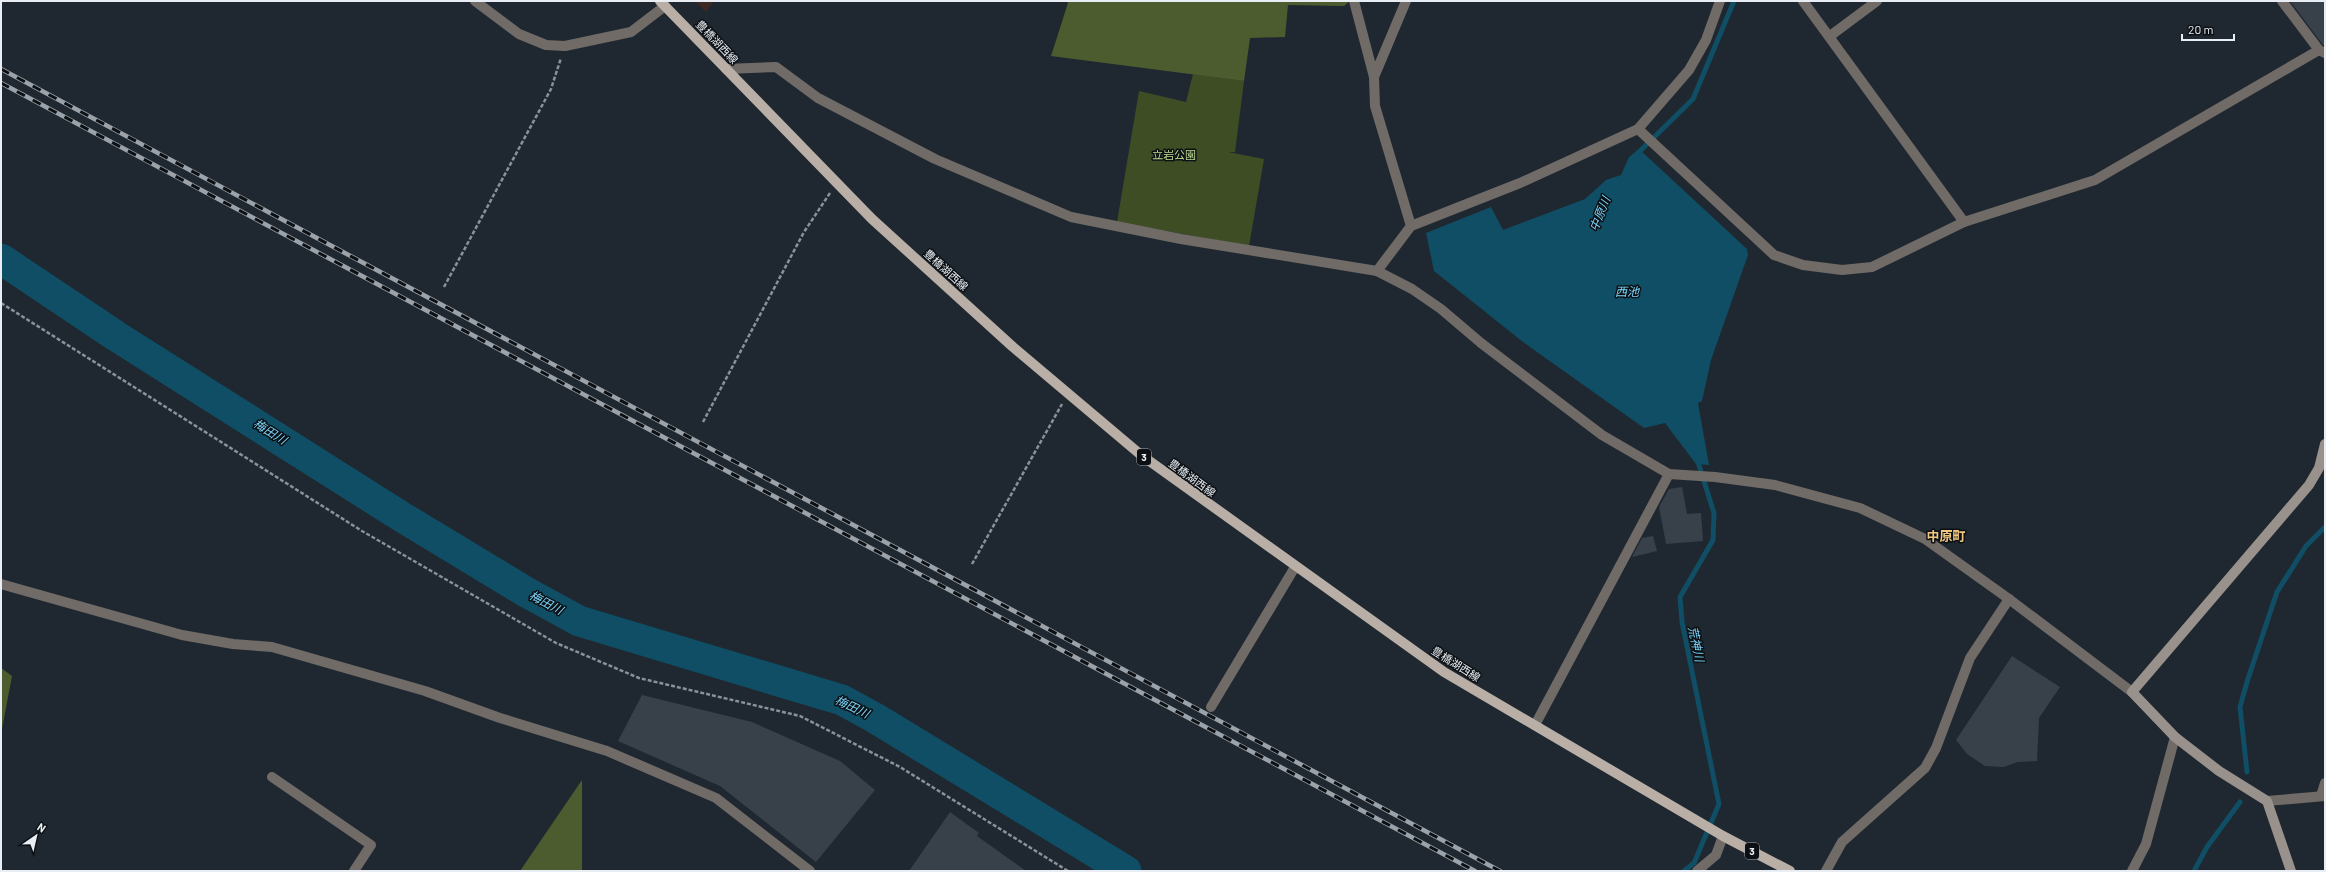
<svg xmlns="http://www.w3.org/2000/svg" width="2326" height="872" viewBox="0 0 2326 872" font-family="Barlow,'Noto Sans JP',sans-serif">
<rect width="100%" height="100%" fill="#1f2830"/>
<polygon fill="#3c2923" points="695,1 714,1 706,12"/>
<polygon fill="#3f4d24" points="1193,74 1244,81 1235,152 1228,152 1264,159 1249,246 1117,222 1139,91 1186,102"/>
<g fill="#4c5c2f">
<polygon points="1066,1 1350,1 1344,6 1288,5 1285,37 1250,38 1244,81 1051,56 1068,3"/>
<polygon points="1,668 12,676 1,734"/>
<polygon points="582,780 582,871 520,871"/>
</g>
<polygon fill="#0f4e64" points="1639,149 1747,249 1748,255 1711,360 1702,401 1698,403 1709,465 1696,464 1665,423 1644,428 1523,342 1434,271 1426,233 1491,207 1503,230 1585,199 1606,180 1621,175 1629,157"/>
<g fill="none" stroke-linecap="round" stroke-linejoin="round">
<g stroke="#0f4e64" stroke-width="5">
<polyline points="1637,154 1693,99 1734,1"/>
<polyline points="2247,772 2240,707 2247,682 2277,592 2306,546 2325,527"/>
<polyline points="1684,871 1694,863 1719,804 1682,622 1680,597 1713,540 1714,513 1697,459"/>
<polyline points="2194,871 2207,847 2240,802"/>
</g>
<polyline stroke="#0f4e64" stroke-width="31" points="1,259 116,336 402,517 526,592 579,621 842,700 875,718 1126,871"/>
</g>
<g fill="#38414a">
<polygon points="2290,1 2325,1 2325,46 2323,45"/>
<polygon points="1682,487 1687,514 1701,513 1703,541 1666,544 1659,507 1669,489"/>
<polygon points="1653,536 1657,551 1632,557 1642,538"/>
<polygon points="2012,656 2060,687 2039,718 2037,761 2017,762 2004,767 1985,766 1967,754 1956,740"/>
<polygon points="642,695 752,722 840,761 875,790 816,862 720,786 618,741"/>
<polygon points="950,812 979,833 977,836 1026,871 909,871"/>
</g>
<g fill="none" stroke-linecap="round" stroke-linejoin="round">
<g stroke="#8a9198" stroke-width="2.5" stroke-dasharray="4 2" stroke-linecap="butt">
<polyline points="444,287 551,89 561,58"/>
<polyline points="1,303 362,531 556,643 639,678 800,716 900,767 1068,871"/>
<polyline points="703,422 804,232 830,193"/>
<polyline points="972,564 1062,404"/>
</g>
<g stroke="#706b67" stroke-width="10">
<polyline points="475,1 519,34 546,45 565,46 631,32 665,6"/>
<polyline points="1354,1 1374,77 1375,106 1411,226"/>
<polyline points="1803,1 1964,222"/>
<polyline points="2282,1 2319,50 2325,53"/>
<polyline points="1830,36 1877,1"/>
<polyline points="726,69 776,67 818,98 935,159 1071,217 1181,239 1377,271 1412,289 1441,309 1481,343 1602,435 1669,474 1715,477 1775,485 1860,508 1925,539 2009,599 2132,692"/>
<polyline points="1374,77 1406,1"/>
<polyline points="1638,129 1774,255 1803,265 1842,270 1872,267 1964,222 2095,180 2319,50"/>
<polyline points="1377,271 1411,226 1520,183 1638,129 1689,70 1706,40 1720,1"/>
<polyline points="1,584 182,635 233,644 272,647 425,691 500,718 607,751 716,798 810,871"/>
<polyline points="1211,707 1295,567"/>
<polyline points="1535,725 1669,474"/>
<polyline points="272,777 371,845 354,871"/>
<polyline points="2321,796 2325,783"/>
<polyline points="2267,801 2325,796"/>
<polyline points="1697,871 1716,855 1723,836"/>
<polyline points="1826,871 1842,842 1925,768 1936,748 1970,658 2009,599"/>
<polyline points="2132,871 2146,844 2175,737"/>
</g>
<polyline stroke="#99918b" stroke-width="10" points="2291,871 2267,801 2219,771 2175,737 2132,692 2309,485 2319,468 2325,444"/>
<polyline stroke="#b9afa6" stroke-width="10" points="660,1 872,219 1013,347 1141,455 1444,672 1723,836 1790,871"/>
<defs>
<g id="rail">
<polyline points="1,69 1500,871"/>
<polyline points="1,83 1475,871"/>
</g>
</defs>
<use href="#rail" stroke="#9ba2a9" stroke-width="4.5"/>
<use href="#rail" stroke="#0c1014" stroke-width="3" stroke-dasharray="9" stroke-linecap="butt"/>
</g>
<g text-anchor="middle" stroke-width="3" stroke-linejoin="round" paint-order="stroke">
<g fill="#0c1014" stroke="#a6abb1" stroke-width="1">
<rect x="1137" y="449" width="14" height="16" rx="3"/>
<rect x="1745" y="843" width="14" height="16" rx="3"/>
</g>
<g font-size="10" font-weight="bold" fill="#e8eef4">
<text x="1144" y="461">3</text>
<text x="1752" y="855">3</text>
</g>
<g font-size="11" fill="#e8eef4" stroke="#0c1014">
<text transform="translate(717 42) rotate(46)" y="4">豊橋湖西線</text>
<text transform="translate(946 270) rotate(42)" y="4">豊橋湖西線</text>
<text transform="translate(1192 478) rotate(36)" y="4">豊橋湖西線</text>
<text transform="translate(1456 664) rotate(32)" y="4">豊橋湖西線</text>
</g>
<g font-size="11" fill="#bdd890" stroke="#0c1014">
<text x="1174" y="159">立岩公園</text>
</g>
<g font-size="12" font-style="italic" fill="#7bd5fa" stroke="#0c1014">
<text transform="translate(1600 214) rotate(-68)" y="4">中原川</text>
<text x="1627" y="296">西池</text>
<text transform="translate(270 432) rotate(32)" y="4">梅田川</text>
<text transform="translate(546 603) rotate(28)" y="4">梅田川</text>
<text transform="translate(1696 644) rotate(78)" y="4">荒神川</text>
<text transform="translate(852 707) rotate(25)" y="4">梅田川</text>
</g>
<g font-size="13" font-weight="bold" fill="#edc67f" stroke="#0c1014">
<text x="1946" y="541">中原町</text>
</g>
</g>
<rect width="2326" height="872" fill="none" stroke="#e8eef4" stroke-width="4"/>
<g transform="translate(36 836) rotate(34)" stroke="#0c1014" stroke-width="3" paint-order="stroke">
<path d="M0-3L7 15L0 10L-7 15Z" fill="#e8eef4"/>
<text y="-6" font-size="11" font-weight="bold" text-anchor="middle" fill="#e8eef4">N</text>
</g>
<path d="M2182 34v6h52v-6" fill="none" stroke="#e8eef4" stroke-width="2"/>
<text x="2188" y="34" font-size="12" fill="#e8eef4" stroke="#0c1014" stroke-width="3" paint-order="stroke">20 m</text>
</svg>
